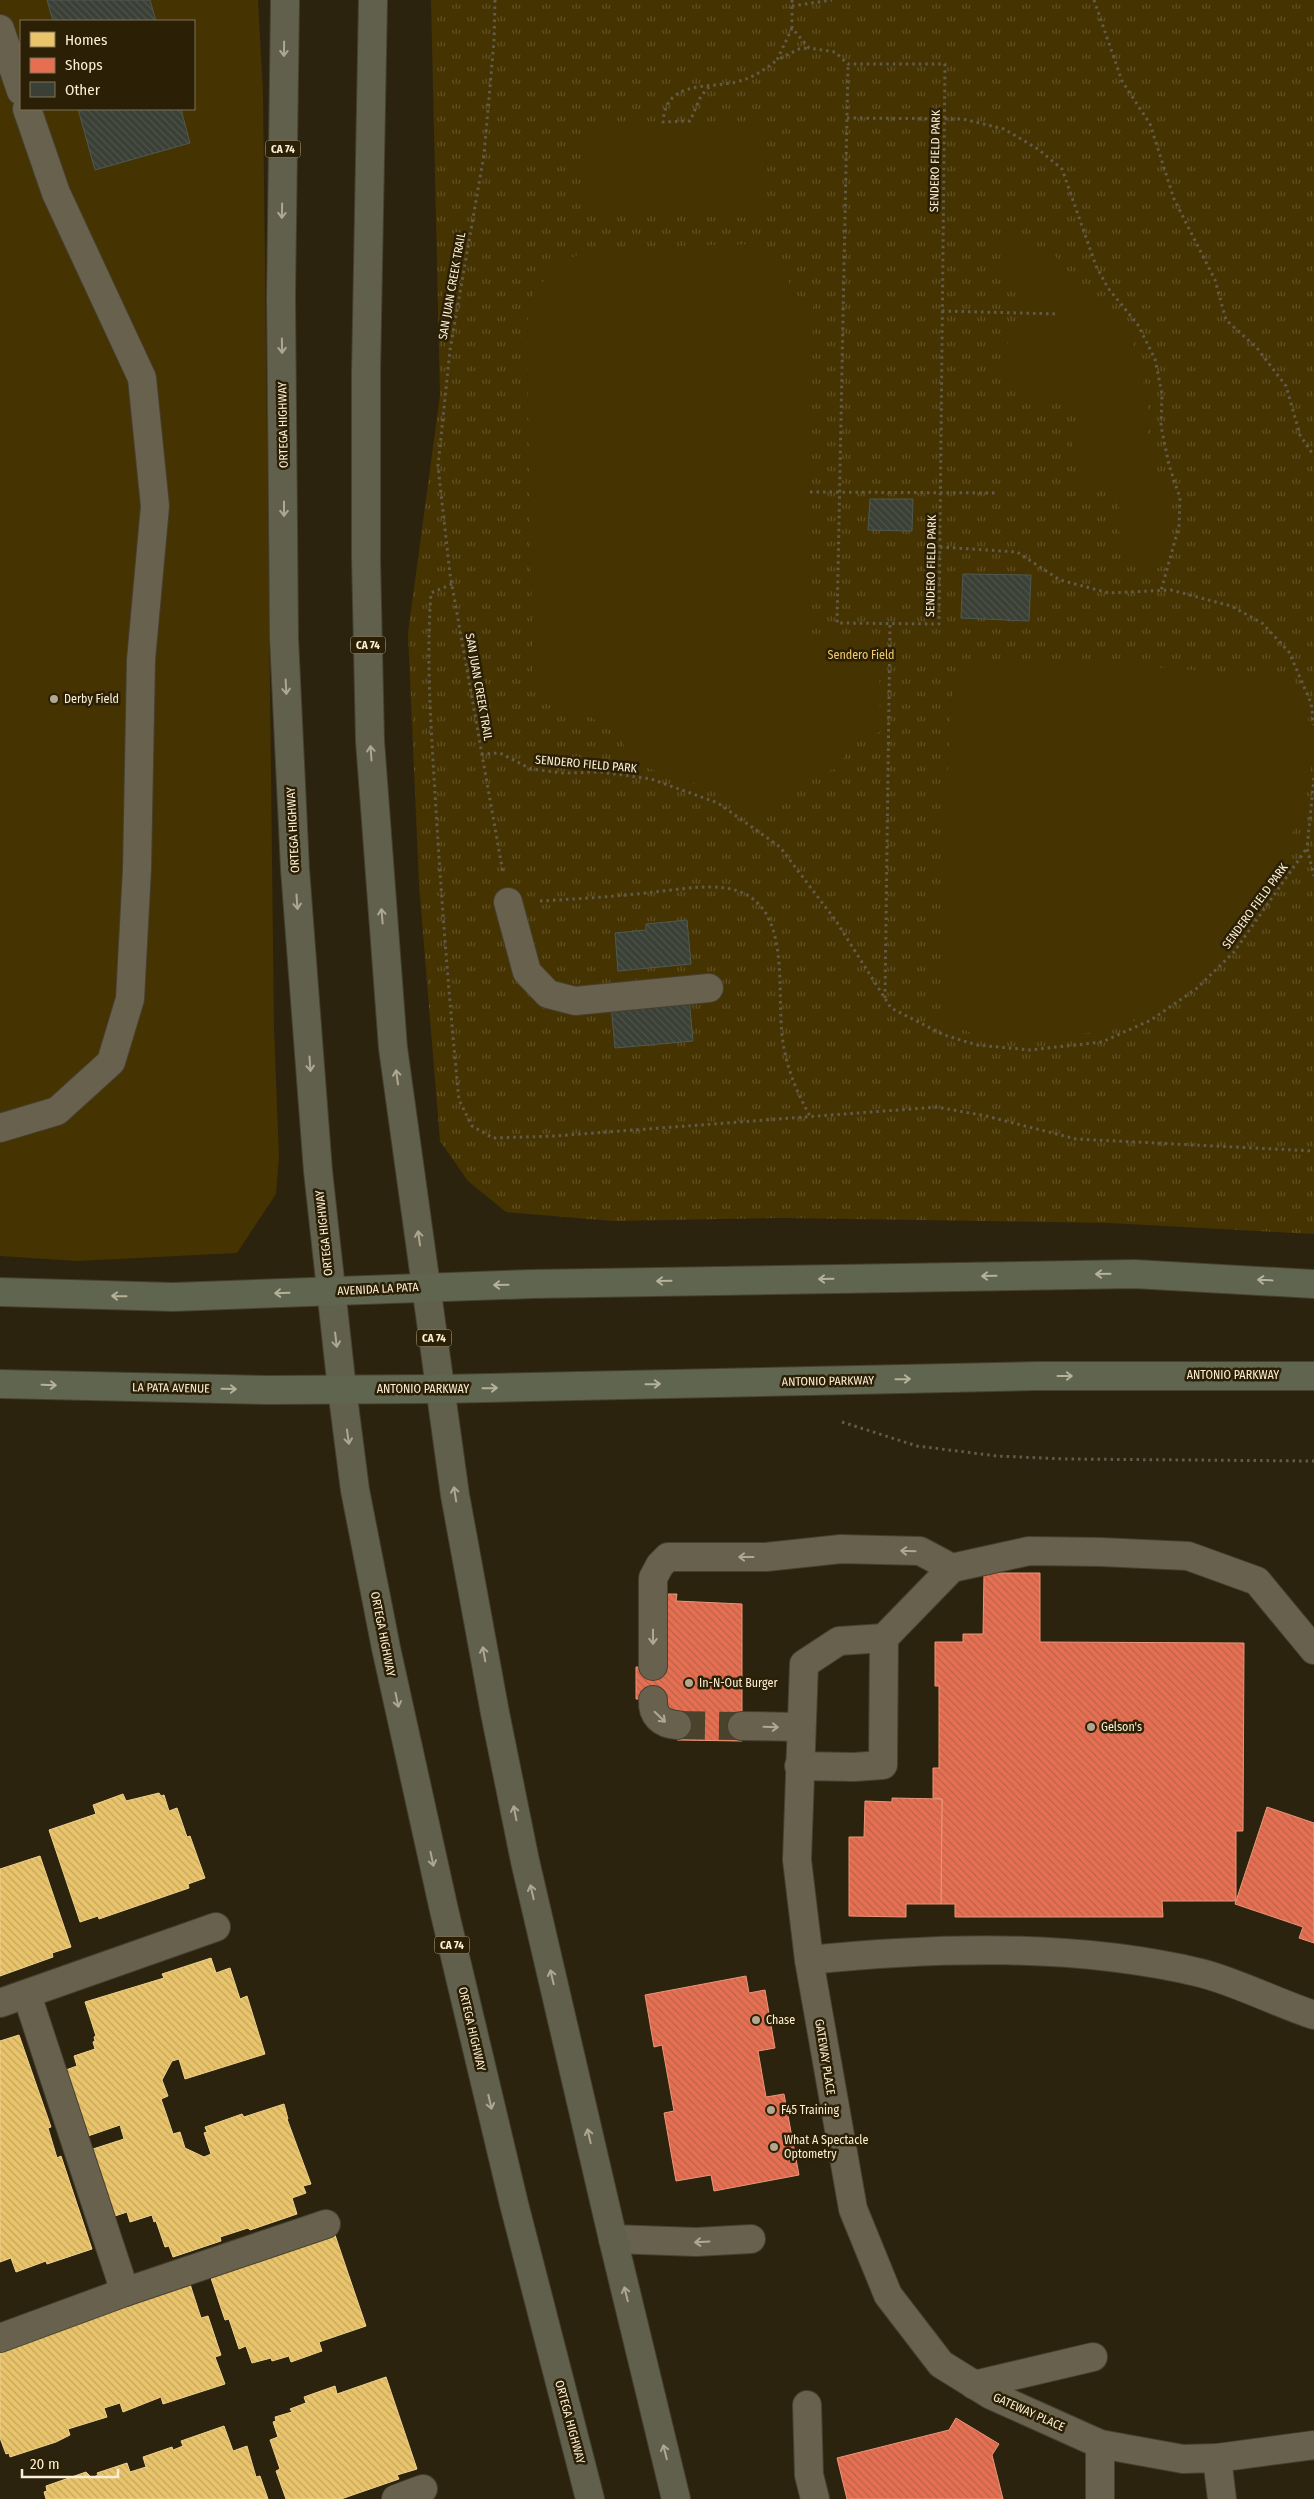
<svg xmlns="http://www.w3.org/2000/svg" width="1314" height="2499" viewBox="0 0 1314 2499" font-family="'Fira Sans Condensed',sans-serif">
<defs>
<pattern id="grass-tufts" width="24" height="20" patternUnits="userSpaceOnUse" patternTransform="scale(1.25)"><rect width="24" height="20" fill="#463302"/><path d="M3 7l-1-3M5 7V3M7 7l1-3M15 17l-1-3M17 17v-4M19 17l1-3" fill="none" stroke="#625126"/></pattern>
<pattern id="homes-back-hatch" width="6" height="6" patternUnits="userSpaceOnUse" patternTransform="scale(1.25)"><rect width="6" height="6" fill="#e9c46a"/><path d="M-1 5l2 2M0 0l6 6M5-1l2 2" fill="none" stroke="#c2a560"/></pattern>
<pattern id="shops-back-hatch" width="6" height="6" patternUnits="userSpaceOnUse" patternTransform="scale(1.25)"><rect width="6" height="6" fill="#e76f51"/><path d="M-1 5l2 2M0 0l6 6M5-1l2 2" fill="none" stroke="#b8634c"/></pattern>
<pattern id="building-back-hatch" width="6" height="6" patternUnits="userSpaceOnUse" patternTransform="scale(1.25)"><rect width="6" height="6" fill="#3a4036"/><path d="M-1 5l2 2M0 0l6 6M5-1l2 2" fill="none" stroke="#4e5349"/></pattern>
</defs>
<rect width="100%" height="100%" fill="#2b230d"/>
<polygon fill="url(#grass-tufts)" points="431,0 1314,0 1314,1234 1109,1223 783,1218 613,1221 506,1212 468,1181 440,1141 419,884 408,633 440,395"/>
<g fill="#463302" fill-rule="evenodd">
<path d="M0,0H258L263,93L274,1027L279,1158L276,1194L237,1253L77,1261L0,1256ZM21,21H194V109H21Z"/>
<polygon points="586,123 766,127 764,218 584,214"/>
<path d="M1003,230L1035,248L1049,251L1062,263L1085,295L1132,341L1141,367L1147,403V431L1155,465L1167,492L1171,523L1161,567C1125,574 1119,552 1119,521C1119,514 1120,504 1118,497C1116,493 1112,488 1109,484L1081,486L1070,435L1081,421L1078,406L1041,400C1032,384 1011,385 1005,368C998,346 1018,333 1021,314C1023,296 1008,280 1005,263C1002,249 1010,247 1003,230Z"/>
<polygon points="762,244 787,262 790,293 813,302 809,634 879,634 880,732 851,741 839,768 803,778 785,787 757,818 726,794 626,761 623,738 583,712 549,704 533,681 527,350 529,300 556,265 592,248"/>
<polygon points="994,661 1005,668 1017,662 1094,663 1291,677 1295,682 1314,737 1314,757 1301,809 1275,878 1243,931 1204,975 1162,1005 1116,1029 1045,1039 995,1040 943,1023 946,807 951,708 955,681 971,667"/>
</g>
<g fill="url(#homes-back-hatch)" stroke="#efd18a">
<polygon points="159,1793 161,1796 164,1795 169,1811 177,1808 187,1837 190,1836 205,1878 188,1884 189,1888 99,1919 98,1916 80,1922 49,1830 96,1814 93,1805 123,1794 126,1801"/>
<polygon points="40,1856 71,1947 52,1953 53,1957 0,1976 0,1869"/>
<polygon points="211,1958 216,1973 230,1968 240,1999 247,1996 265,2054 185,2079 179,2059 172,2061 162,2080 168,2096 161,2099 173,2134 180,2132 185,2148 204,2157 211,2154 204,2133 207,2132 205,2127 242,2114 244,2117 284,2104 288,2119 287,2119 311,2184 303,2186 306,2193 292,2198 297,2214 250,2230 248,2228 220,2237 221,2241 173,2257 169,2246 165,2247 156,2221 154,2222 152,2215 130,2222 127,2212 112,2217 96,2169 99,2168 93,2149 124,2139 120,2125 88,2136 82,2118 79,2119 63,2071 77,2066 74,2056 95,2049 93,2042 95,2041 94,2037 96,2036 85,2002 164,1978 162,1974"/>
<polygon points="19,2035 51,2127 48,2128 57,2158 61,2156 92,2249 47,2264 46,2261 16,2272 11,2258 0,2262 0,2041"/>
<polygon points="335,2235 366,2326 319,2342 322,2351 291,2362 289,2356 272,2361 271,2358 252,2363 246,2346 239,2349 229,2319 225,2320 211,2278 228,2272 228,2269"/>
<polygon points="189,2281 201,2318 208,2316 221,2355 215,2357 225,2384 163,2404 161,2397 123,2412 120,2403 104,2408 107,2417 68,2429 70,2435 56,2442 10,2457 9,2453 6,2454 0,2438 0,2346"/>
<polygon points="386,2377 417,2469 397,2475 399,2479 341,2499 286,2499 276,2471 280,2469 270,2440 278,2437 273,2422 276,2421 275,2417 292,2412 290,2409 306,2403 304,2397 335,2386 337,2394"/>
<polygon points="224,2426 233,2451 247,2446 256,2477 260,2476 268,2499 46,2499 44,2492 47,2491 46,2486 86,2472 92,2478 98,2475 97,2473 127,2463 130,2472 146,2467 143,2457 172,2447 173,2450 183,2446 181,2441"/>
</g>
<g fill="url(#shops-back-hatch)" stroke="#ed9579">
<polygon points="984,1573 1040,1573 1040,1642 1244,1643 1243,1831 1236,1831 1236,1901 1162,1901 1163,1917 955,1917 955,1904 941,1904 942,1799 933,1798 933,1768 939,1768 939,1686 935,1686 935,1642 963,1642 963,1634 983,1634"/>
<polygon points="659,1594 677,1594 676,1601 742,1604 742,1741 677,1740 677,1719 658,1700 636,1699 636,1667 659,1667"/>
<polygon points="892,1798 942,1799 941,1904 906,1904 906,1917 849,1916 849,1837 864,1837 865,1801 892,1802"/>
<polygon points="1267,1807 1314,1823 1314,1943 1299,1938 1303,1927 1235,1904"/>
<polygon points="746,1976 749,1993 765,1990 775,2048 758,2051 766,2097 784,2094 799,2175 714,2191 711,2175 676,2181 664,2113 674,2111 662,2045 654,2047 645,1995"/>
<polygon points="956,2418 999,2444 992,2455 1003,2499 847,2499 837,2458 949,2430"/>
</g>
<g fill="url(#building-back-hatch)" stroke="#4f5951">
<polygon points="47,0 150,0 156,21 53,21"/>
<polygon points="78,109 181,109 190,143 95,170"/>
<polygon points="870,499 913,499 912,531 868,530"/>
<polygon points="963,574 1031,575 1029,621 961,618"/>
<polygon points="687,920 691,964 618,971 615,933 646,930 646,924"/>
<polygon points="689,998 693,1041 615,1048 611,1005"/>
</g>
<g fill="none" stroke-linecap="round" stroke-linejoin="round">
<polyline stroke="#4a422b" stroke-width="28" stroke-dasharray="28 14" stroke-linecap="butt" points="677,1725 742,1726"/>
<defs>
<g id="minor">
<polyline points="0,29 21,91"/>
<polyline points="508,902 527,972 548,994 575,1001 709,988"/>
<polyline points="0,1128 57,1111 111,1062 130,999 137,869 141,660 155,506 142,378 56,193 27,109"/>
<polyline points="884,1638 839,1641 804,1664 797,1860 809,1960 853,2209 888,2295 941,2364 991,2395 1100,2444 1183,2459 1217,2458 1222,2499"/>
<polyline points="653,1666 653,1578 660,1565 668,1557 766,1557 841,1549 920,1551 952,1568"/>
<path d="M653,1700C652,1715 661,1724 677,1725"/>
<polyline points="742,1726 801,1727"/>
<polyline points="799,1766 854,1767 883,1765 884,1638 952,1568 1029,1551 1101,1552 1188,1556 1257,1581 1314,1650"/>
<path d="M809,1960C937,1947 1074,1943 1201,1973C1237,1982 1277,2003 1314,2015"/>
<polyline points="0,2003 216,1927"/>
<polyline points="613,2239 696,2242 751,2239"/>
<polyline points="125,2292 326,2224"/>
<polyline points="0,2338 125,2292 27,1995"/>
<polyline points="974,2385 1093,2357"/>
<polyline points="807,2405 809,2475 815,2499"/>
<polyline points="1217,2458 1314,2445"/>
<polyline points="396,2499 423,2489"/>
<polyline points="1100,2499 1100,2444"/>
</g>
<g id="major">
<polyline points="285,0 281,297 284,638 295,869 318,1171 342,1389 355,1490 386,1648 444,1910 514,2204 590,2499"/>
<polyline points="373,0 366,373 366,558 370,741 393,1048 455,1495 495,1713 525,1861 613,2239 676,2499"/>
</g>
<g id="highway">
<polyline points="0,1292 173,1297 532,1284 1134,1274 1314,1284"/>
<polyline points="0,1384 268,1390 442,1389 1037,1376 1314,1376"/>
</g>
</defs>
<use href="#minor" stroke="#46402f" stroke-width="30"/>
<use href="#major" stroke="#46402f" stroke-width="30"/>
<use href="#highway" stroke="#46402f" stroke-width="30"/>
<g stroke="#625b4a" stroke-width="3" stroke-dasharray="2.5 4" stroke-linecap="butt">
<polyline points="495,0 494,41 484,155 450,350 438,466 450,574 503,873"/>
<polyline points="792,0 792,28 809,48 835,52 848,64 945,64 939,624 837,623 848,64"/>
<polyline points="1094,0 1122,81 1150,124 1174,199 1215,280 1226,320 1257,348 1286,386 1300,435 1314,456"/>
<polyline points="792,6 832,0"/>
<polyline points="792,28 777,60 799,49 809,48"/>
<path d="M709,87L701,96L690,121L663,122C666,80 705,89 736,82C753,78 764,70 777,60"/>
<polyline points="847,118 963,119 1004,129 1038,149 1062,169 1096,266 1108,288 1138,325 1155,359 1162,394 1161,426 1169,465 1180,498 1179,526 1161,591"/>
<polyline points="942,311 1059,314"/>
<polyline points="810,492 997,493"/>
<polyline points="940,547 1017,552 1060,580 1109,593 1171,590 1231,606 1262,623 1289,652 1311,703 1314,725"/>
<path d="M452,584L431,593C426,659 431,727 435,793C441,896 449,998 459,1100L472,1126L493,1138L555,1136L937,1107L986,1116L1076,1139L1314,1151"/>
<polyline points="481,754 500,753 531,769 564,773 601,772 651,779 718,803 780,847 836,921 891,1008 944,1035 977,1045 1030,1050 1102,1042 1151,1020 1196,989 1234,952 1307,848"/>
<polyline points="1314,778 1307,848 1314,876"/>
<path d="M540,901C575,899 610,897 646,893C666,891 688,887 710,887C795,886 776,978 782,1035C785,1064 796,1091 810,1116"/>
<polyline points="885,998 890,624"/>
<polyline points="842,1422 917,1446 997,1456 1065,1459 1314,1461"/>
</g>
<use href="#minor" stroke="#68614e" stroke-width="28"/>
<use href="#major" stroke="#61604d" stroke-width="28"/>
<use href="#highway" stroke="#60654f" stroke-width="28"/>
</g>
<defs><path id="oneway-shaft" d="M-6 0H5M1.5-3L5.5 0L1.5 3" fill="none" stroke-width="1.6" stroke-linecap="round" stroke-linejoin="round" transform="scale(1.25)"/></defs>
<g stroke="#aea891">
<use href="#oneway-shaft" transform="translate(284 49) rotate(91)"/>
<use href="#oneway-shaft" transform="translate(282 211) rotate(91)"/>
<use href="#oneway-shaft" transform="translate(282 346) rotate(89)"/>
<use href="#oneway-shaft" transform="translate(284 509) rotate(90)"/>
<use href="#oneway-shaft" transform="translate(286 687) rotate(87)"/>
<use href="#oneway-shaft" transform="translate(371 753) rotate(-94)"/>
<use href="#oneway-shaft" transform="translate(297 902) rotate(86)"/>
<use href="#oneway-shaft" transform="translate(382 916) rotate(-95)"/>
<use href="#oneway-shaft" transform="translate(310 1064) rotate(86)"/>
<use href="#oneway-shaft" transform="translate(397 1077) rotate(-98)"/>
<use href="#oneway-shaft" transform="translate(419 1238) rotate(-98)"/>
<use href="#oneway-shaft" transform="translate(336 1340) rotate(83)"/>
<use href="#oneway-shaft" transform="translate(348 1437) rotate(82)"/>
<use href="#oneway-shaft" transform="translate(455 1494) rotate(-99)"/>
<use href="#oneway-shaft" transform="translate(484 1654) rotate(-100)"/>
<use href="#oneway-shaft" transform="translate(397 1700) rotate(78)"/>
<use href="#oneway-shaft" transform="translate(515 1813) rotate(-101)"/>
<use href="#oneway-shaft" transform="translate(432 1859) rotate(78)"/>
<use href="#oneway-shaft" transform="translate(532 1892) rotate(-103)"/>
<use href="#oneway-shaft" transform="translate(552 1977) rotate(-103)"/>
<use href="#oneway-shaft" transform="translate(490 2102) rotate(77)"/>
<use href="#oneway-shaft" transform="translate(589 2136) rotate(-103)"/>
<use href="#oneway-shaft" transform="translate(626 2294) rotate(-104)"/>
<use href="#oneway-shaft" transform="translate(665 2452) rotate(-104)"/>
</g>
<g stroke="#b6b199">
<use href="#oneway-shaft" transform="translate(1103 1274) rotate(179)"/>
<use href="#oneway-shaft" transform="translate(989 1276) rotate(179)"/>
<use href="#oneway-shaft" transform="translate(826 1279) rotate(179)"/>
<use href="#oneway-shaft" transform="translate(1265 1280) rotate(-177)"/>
<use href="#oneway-shaft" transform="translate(664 1281) rotate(179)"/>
<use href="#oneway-shaft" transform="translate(501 1285) rotate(179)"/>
<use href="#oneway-shaft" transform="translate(282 1293) rotate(178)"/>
<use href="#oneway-shaft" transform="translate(119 1296) rotate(-179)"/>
<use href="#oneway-shaft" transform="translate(1065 1376)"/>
<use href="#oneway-shaft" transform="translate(903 1379) rotate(-1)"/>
<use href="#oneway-shaft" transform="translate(653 1384) rotate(-1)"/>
<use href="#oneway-shaft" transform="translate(49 1385) rotate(2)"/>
<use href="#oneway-shaft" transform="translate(490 1388) rotate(-1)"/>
<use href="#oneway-shaft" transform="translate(229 1389) rotate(1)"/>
</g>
<g stroke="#b2a892">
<use href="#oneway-shaft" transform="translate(908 1551) rotate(-178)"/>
<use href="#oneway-shaft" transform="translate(746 1557) rotate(-180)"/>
<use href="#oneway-shaft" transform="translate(653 1637) rotate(90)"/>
<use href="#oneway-shaft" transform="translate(660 1717) rotate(44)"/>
<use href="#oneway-shaft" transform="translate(771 1727) rotate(2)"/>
<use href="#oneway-shaft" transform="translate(702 2242) rotate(177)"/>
</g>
<g fill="#b3a88f" stroke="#2b2005" stroke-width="2">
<circle cx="54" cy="699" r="5"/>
<circle cx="689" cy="1683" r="5"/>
<circle cx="1091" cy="1727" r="5"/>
<circle cx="756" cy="2020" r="5"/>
<circle cx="771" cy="2110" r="5"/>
<circle cx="774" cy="2147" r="5"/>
</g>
<g text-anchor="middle" stroke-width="5" stroke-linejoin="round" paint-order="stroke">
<g fill="#2b2005" stroke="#bdb197" stroke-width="1">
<rect x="265.5" y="140.5" width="35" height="17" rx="4"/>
<rect x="350.5" y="636.5" width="35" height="17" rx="4"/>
<rect x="416.5" y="1329.5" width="35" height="17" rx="4"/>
<rect x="434.5" y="1936.5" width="35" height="17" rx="4"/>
</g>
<g font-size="11" font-weight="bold" fill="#fcefd5">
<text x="283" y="153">CA 74</text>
<text x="368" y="649">CA 74</text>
<text x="434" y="1342">CA 74</text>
<text x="452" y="1949">CA 74</text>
</g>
<g font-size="12" fill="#fcefd5" stroke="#2b2005">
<text transform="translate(935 161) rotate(-89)" y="4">SENDERO FIELD PARK</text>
<text transform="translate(452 286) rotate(-80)" y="4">SAN JUAN CREEK TRAIL</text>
<text transform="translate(283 425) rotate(-91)" y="4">ORTEGA HIGHWAY</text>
<text transform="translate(931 566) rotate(-89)" y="4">SENDERO FIELD PARK</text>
<text transform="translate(479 687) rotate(80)" y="4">SAN JUAN CREEK TRAIL</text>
<text transform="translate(586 764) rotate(5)" y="4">SENDERO FIELD PARK</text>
<text transform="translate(293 830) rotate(-93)" y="4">ORTEGA HIGHWAY</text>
<text transform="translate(1255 906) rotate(-54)" y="4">SENDERO FIELD PARK</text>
<text transform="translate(324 1233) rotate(-96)" y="4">ORTEGA HIGHWAY</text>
<text transform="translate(378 1289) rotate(-3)" y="4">AVENIDA LA PATA</text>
<text x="1233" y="1379">ANTONIO PARKWAY</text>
<text transform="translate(828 1381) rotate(-1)" y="4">ANTONIO PARKWAY</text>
<text transform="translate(171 1388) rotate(1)" y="4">LA PATA AVENUE</text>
<text x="423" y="1393">ANTONIO PARKWAY</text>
<text transform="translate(383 1634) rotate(79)" y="4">ORTEGA HIGHWAY</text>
<text transform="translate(472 2029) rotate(77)" y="4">ORTEGA HIGHWAY</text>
<text transform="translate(825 2057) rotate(81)" y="4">GATEWAY PLACE</text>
<text transform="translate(1029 2412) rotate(24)" y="4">GATEWAY PLACE</text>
<text transform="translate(570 2422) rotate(75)" y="4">ORTEGA HIGHWAY</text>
</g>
<g font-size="12" fill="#f3ca6c" stroke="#2b2005">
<text x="861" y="659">Sendero Field</text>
</g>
<g font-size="12" fill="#fcefd5" stroke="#2b2005" text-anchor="start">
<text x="64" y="703">Derby Field</text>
<text x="699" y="1687">In-N-Out Burger</text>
<text x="1101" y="1731">Gelson's</text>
<text x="766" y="2024">Chase</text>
<text x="781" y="2114">F45 Training</text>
<text x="784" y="2144">What A Spectacle<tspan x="784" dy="14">Optometry</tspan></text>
</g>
</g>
<rect x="20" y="20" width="175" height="90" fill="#2b2005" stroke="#7f7358"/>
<rect x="30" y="32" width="25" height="15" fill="#e9c46a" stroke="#7f7358"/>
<text x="65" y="45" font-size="15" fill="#fcefd5">Homes</text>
<rect x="30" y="58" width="25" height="15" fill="#e76f51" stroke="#7f7358"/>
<text x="65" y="70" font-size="15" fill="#fcefd5">Shops</text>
<rect x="30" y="82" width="25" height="15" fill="#3a4036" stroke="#7f7358"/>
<text x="65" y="95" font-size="15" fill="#fcefd5">Other</text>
<path d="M22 2469v8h96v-8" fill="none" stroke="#fcefd5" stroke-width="2.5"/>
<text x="30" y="2469" font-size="15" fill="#fcefd5" stroke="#2b2005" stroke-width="4" paint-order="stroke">20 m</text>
</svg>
